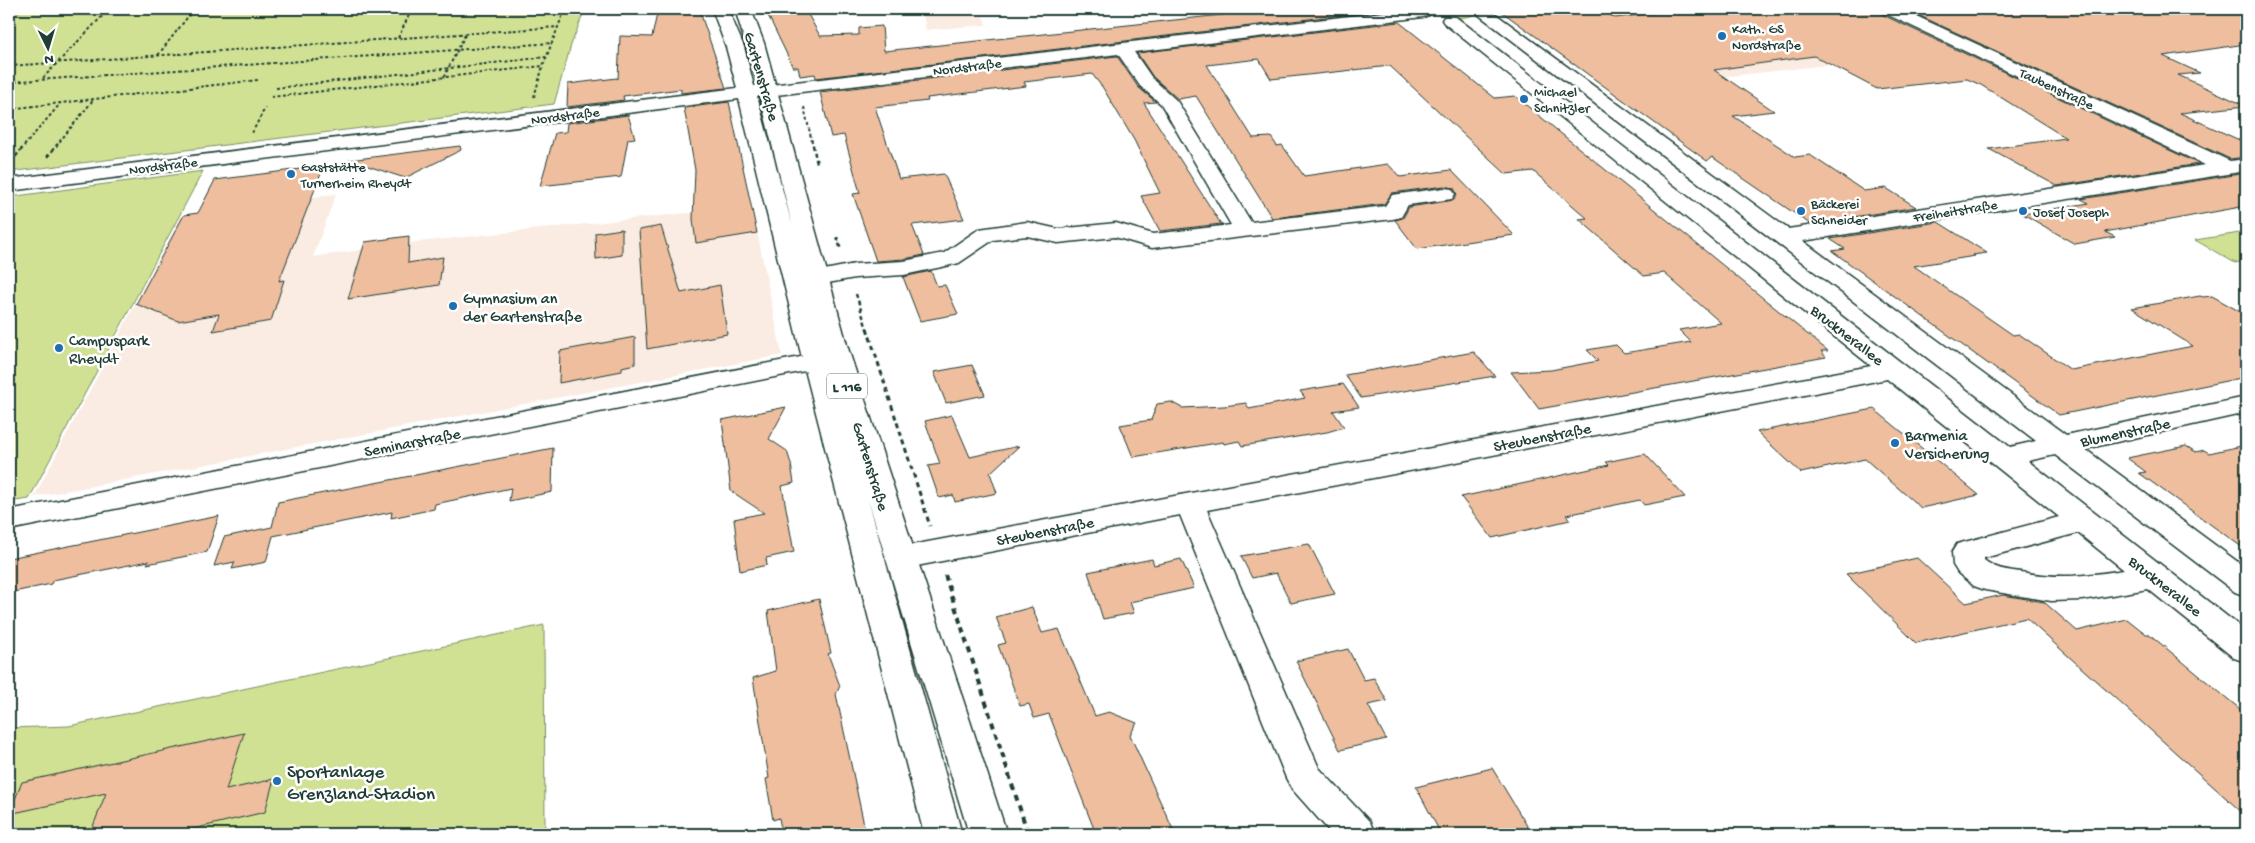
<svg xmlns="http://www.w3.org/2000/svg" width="2255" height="843" viewBox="0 0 2255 843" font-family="'Gochi Hand',sans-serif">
<rect width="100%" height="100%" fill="#fff"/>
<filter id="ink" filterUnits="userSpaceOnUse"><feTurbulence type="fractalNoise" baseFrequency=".02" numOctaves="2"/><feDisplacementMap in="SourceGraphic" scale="10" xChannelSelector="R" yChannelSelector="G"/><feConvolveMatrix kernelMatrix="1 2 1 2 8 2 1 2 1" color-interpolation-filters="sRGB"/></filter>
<g filter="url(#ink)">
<g fill="#faece2">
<polygon points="922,9 981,9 986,25 926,30"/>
<polygon points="1605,9 1740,9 1844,63 1722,77"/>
<polygon points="336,194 313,257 409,243 752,206 782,355 34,497 182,215"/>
</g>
<g fill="#d1e194" stroke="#788f64">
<polygon points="9,9 585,9 571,45 554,104 9,172"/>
<path d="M1429,9H1479V11C1468,22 1440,18 1429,9Z"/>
<polygon points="203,171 29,499 9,502 9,197"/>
<polygon points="2246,232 2246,261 2235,263 2195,240"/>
<polygon points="544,625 545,834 9,834 9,728 69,726"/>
</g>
<g fill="#eebe9f" stroke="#1f3d34">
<polygon points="658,9 699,9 726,88 681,93 681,89 623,96 624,100 567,107 568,84 617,78 618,79 620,36 652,37"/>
<polygon points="765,9 805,9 820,36 859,35 859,28 882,26 884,51 1278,9 1384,10 816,78 815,74 800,76 798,67 793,67"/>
<polygon points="1498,9 1601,9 1615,18 1684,9 1878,9 1881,14 2199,164 2057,186 1989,149 2066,138 1981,85 1967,79 1877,89 1814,56 1714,70 1774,111 1733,116 1795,157 1810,155 1864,191 1886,188 1916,207 1810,224 1712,157 1707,161"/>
<polygon points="1905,9 2246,9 2246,44 2163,56 2200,73 2178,75 2246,106 2180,113 2246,143 2246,157 2230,159"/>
<polygon points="1399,22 1495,98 1515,96 1828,351 1821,351 1826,357 1539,409 1511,372 1551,370 1598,361 1587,350 1616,345 1624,353 1691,342 1679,330 1721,323 1664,273 1644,276 1579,219 1587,218 1533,171 1506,174 1390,66 1271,79 1259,59 1207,65 1253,138 1271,137 1277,146 1282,145 1304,176 1388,164 1400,177 1451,170 1514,235 1417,249 1395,220 1403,218 1409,207 1454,200 1457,195 1454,188 1444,186 1392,193 1384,204 1272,218 1196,96 1178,99 1153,77 1137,53"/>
<polygon points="1117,56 1138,87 1156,102 1144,103 1221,224 1160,231 1141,196 1160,193 1134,140 1103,88 1092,74 1024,82 1026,86 927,98 928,101 875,107 899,179 944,174 964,219 912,225 924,255 904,259 876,261 853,194 860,193 844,135 831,137 820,92"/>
<polygon points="729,102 757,233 696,243 693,219 695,170 684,108"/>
<polygon points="628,115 635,138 628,139 621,177 540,186 555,133 566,132 567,123"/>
<polygon points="460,146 461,150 405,178 349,160"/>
<polygon points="324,166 279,281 284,280 271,321 213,331 219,314 178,321 136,304 184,215 198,213 215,180"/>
<polygon points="2246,173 2246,206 2105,232 2115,237 2075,244 2023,214 2089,203 2081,199"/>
<polygon points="1938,222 1987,253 1973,255 1975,256 1914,266 2013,335 2019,334 2071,370 2193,346 2132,308 2200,296 2203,297 2212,296 2246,315 2246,377 2059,415 1832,251 1845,249 1830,239"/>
<polygon points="661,226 681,293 720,285 727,334 647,349 639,230"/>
<polygon points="622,229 622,255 596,259 595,233"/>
<polygon points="409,236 408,263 443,257 439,285 348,299 365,242"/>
<polygon points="931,271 937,286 945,285 958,314 920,321 903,277"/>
<polygon points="635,337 635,364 622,367 622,371 559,383 560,351"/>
<polygon points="1474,352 1495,376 1361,398 1345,375"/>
<polygon points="972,365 985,395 946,403 934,372"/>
<polygon points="1343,384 1359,407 1333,411 1344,427 1327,432 1242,446 1239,441 1224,444 1223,442 1133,457 1120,425 1151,420 1157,404 1171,402 1182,408 1224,406 1246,403 1249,409 1305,398 1300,391"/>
<polygon points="786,407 769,439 787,451 791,464 794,483 782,486 794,552 766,558 767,565 740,571 734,519 764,513 731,491 722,420"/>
<polygon points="1874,409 1979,495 1921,508 1865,459 1801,473 1757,432"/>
<polygon points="952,415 970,457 1019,446 990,473 997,493 955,502 953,495 939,498 928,466 940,464 925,421"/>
<polygon points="2246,445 2246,550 2139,473 2146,472 2127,458 2186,446 2196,452 2204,450 2209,453"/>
<polygon points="553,448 552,492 509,501 511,488 435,504 434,509 391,518 392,512 273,536 266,562 232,569 235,562 214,566 224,537 272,527 278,502"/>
<polygon points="1645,454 1685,497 1644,505 1640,500 1566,515 1570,520 1492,538 1461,497 1609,465 1606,462"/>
<polygon points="219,516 207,552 147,564 149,561 53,580 51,584 9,593 9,558"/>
<polygon points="1309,544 1335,594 1291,603 1276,573 1252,578 1241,556"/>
<polygon points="1917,558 1966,603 2003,595 2044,602 2077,631 2127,619 2146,634 2149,634 2246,714 2246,816 2026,618 1916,643 1846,574"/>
<polygon points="1152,559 1154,565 1181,559 1194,588 1130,602 1134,613 1103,619 1088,572"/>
<polygon points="819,599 831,653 828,654 840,686 836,694 866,834 782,834 779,818 773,820 766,779 769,778 753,678 776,671 768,611"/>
<polygon points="1032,607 1042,633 1059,629 1095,716 1109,712 1137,723 1130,735 1175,834 1096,834 1049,714 1034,718 1029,704 1020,706 998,645 1006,643 996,617"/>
<polygon points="1348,649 1364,680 1374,678 1387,701 1368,705 1386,739 1340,750 1296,661"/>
<polygon points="244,733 226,790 274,779 265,812 172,834 90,834 106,793 9,814 22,782"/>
<polygon points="1492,768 1532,834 1441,834 1416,787"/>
</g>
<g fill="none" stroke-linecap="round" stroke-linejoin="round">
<defs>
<g id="minor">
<polygon points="1409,9 1429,9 1431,12 1429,15 1423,17 1134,52 1152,78 1177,101 1251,222 1385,206 1392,195 1444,188 1452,189 1455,194 1452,199 1408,205 1401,217 1393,219 1152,248 1115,237 1058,243 1027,236 993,240 959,263 951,265 904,275 855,278 817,285 809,283 805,278 809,273 855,264 904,261 944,253 979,229 1027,222 1058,229 1116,223 1153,234 1231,225 1161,104 1140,86 1118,54 768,96 762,94 759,90 762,86"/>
<path d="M1880,9H1901L2230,161L2246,159V171L1803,241L2066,435L2246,397V413L2085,449L2246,568V596L2235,592L2055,455L2028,461L2246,631V662L2234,658L2148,589L2082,600L2051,601L1985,590L1974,586L1958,573L1953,565L1952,552L1957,544L2059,517L1887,379L1207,510L1319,768L1370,822L1375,834H1332L1292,789L1286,778L1180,515L901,569L890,566L885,558L890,550L901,547L1871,366L1444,23L1442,20L1444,17H1456L2010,447L2036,441L1479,15L1481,12H1493L1788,229L2205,165L1882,12ZM2078,533L2124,570C2084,576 2060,579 2020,572C2006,570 1995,569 1984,560V558Z"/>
<polygon points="816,354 825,357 829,362 825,367 9,530 9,510"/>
</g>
<path id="major" d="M712,9H728L744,47L754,86L758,85L735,9H751L764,43L847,345L1007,834H969L868,499L962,834H924L803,362L739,99L9,191V179L737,88L726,47ZM757,96H760L792,225Z"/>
</defs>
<use href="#minor" stroke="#1f3d34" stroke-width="3"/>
<use href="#major" stroke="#1f3d34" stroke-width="3"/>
<g stroke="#1f3d34" stroke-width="2" stroke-dasharray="3 2.5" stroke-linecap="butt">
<polyline points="9,20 20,9"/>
<polyline points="398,38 412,9"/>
<polyline points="158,55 194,9"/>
<polyline points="9,66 558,27"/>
<polyline points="444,77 466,33"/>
<polyline points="43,78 109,9"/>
<polyline points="9,82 552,43"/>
<polyline points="276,88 546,57"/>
<polyline points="271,97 543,66 565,9"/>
<polyline points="534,97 543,66"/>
<polyline points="804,107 813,146"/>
<polyline points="9,109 258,80"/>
<polyline points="252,133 265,108"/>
<polyline points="24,146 60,104"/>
<polyline points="56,146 94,99"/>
</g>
<g stroke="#1f3d34" stroke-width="2.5" stroke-dasharray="4 3" stroke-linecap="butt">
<polyline points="813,145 817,164"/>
<polyline points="47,157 57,145"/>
<polyline points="11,162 25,145"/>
<polyline points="837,237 841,250"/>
<polyline points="856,294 867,329"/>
</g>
<polyline stroke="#1f3d34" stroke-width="3" stroke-dasharray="5 4" stroke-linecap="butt" points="867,328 930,526"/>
<polyline stroke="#1f3d34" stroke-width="4" stroke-dasharray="6 5" stroke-linecap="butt" points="945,575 1028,834"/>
<use href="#minor" fill="#fff" fill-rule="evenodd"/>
<use href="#major" fill="#fff" fill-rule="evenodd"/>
</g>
</g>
<g fill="#1f6fb2" stroke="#fff" stroke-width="2">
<circle cx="1722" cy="36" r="5"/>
<circle cx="1524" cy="99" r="5"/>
<circle cx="291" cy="174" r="5"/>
<circle cx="1801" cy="211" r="5"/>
<circle cx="2023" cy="211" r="5"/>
<circle cx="453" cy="306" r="5"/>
<circle cx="59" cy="348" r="5"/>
<circle cx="1895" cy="443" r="5"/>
<circle cx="277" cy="781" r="5"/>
</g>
<g text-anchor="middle" stroke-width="5" stroke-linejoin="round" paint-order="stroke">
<g font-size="14" fill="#1f3d34" stroke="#fff" text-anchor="start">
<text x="1732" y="33">Kath. GS<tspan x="1732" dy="16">Nordstraße</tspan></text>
<text x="1534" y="96">Michael<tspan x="1534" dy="16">Schnitzler</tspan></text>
<text x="301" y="171">Gaststätte<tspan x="301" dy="16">Turnerheim Rheydt</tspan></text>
<text x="1811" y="208">Bäckerei<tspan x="1811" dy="16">Schneider</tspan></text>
<text x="2033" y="216">Josef Joseph</text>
</g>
<g font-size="14" fill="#1f3d34" stroke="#fff">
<text transform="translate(967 66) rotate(-7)" y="5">Nordstraße</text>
<text transform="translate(2057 88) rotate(25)" y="5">Taubenstraße</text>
<text transform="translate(565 115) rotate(-7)" y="5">Nordstraße</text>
<text transform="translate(163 165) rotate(-7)" y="5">Nordstraße</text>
<text transform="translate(1955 210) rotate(-9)" y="5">Freiheitstraße</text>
</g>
<rect fill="#fff" stroke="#627771" stroke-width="1" x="827" y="373.5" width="40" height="25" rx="4"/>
<g font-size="15" font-weight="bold" fill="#1f3d34">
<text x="847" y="391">L 116</text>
</g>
<g font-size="16" fill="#1f3d34" stroke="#fff">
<text transform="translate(763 76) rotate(74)" y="6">Gartenstraße</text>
<text transform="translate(1848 334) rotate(38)" y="6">Brucknerallee</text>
<text transform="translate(2125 431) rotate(-12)" y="6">Blumenstraße</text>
<text transform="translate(1542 436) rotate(-11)" y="6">Steubenstraße</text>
<text transform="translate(412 441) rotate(-11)" y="6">Seminarstraße</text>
<text transform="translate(872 466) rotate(73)" y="6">Gartenstraße</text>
<text transform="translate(1045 530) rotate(-11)" y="6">Steubenstraße</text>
<text transform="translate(2166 585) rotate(38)" y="6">Brucknerallee</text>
</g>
<g font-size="16" fill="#1f3d34" stroke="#fff" text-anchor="start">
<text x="463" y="303">Gymnasium an<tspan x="463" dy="18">der Gartenstraße</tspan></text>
<text x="69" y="345">Campuspark<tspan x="69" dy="18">Rheydt</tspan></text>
<text x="1905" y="440">Barmenia<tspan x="1905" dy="18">Versicherung</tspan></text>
</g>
<g font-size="19" fill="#1f3d34" stroke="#fff" text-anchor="start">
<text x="287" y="777">Sportanlage<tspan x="287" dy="22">Grenzland-Stadion</tspan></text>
</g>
</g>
<rect width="2255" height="843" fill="none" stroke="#fff" stroke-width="30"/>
<rect x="15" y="15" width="2225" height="813" fill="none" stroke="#1f3d34" stroke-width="2" filter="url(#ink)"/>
<g transform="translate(48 48) rotate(175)" stroke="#ffffff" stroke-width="4" paint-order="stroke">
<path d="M0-4L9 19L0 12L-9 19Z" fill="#1f3d34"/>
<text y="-8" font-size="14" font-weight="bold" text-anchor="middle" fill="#1f3d34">N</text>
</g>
</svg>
